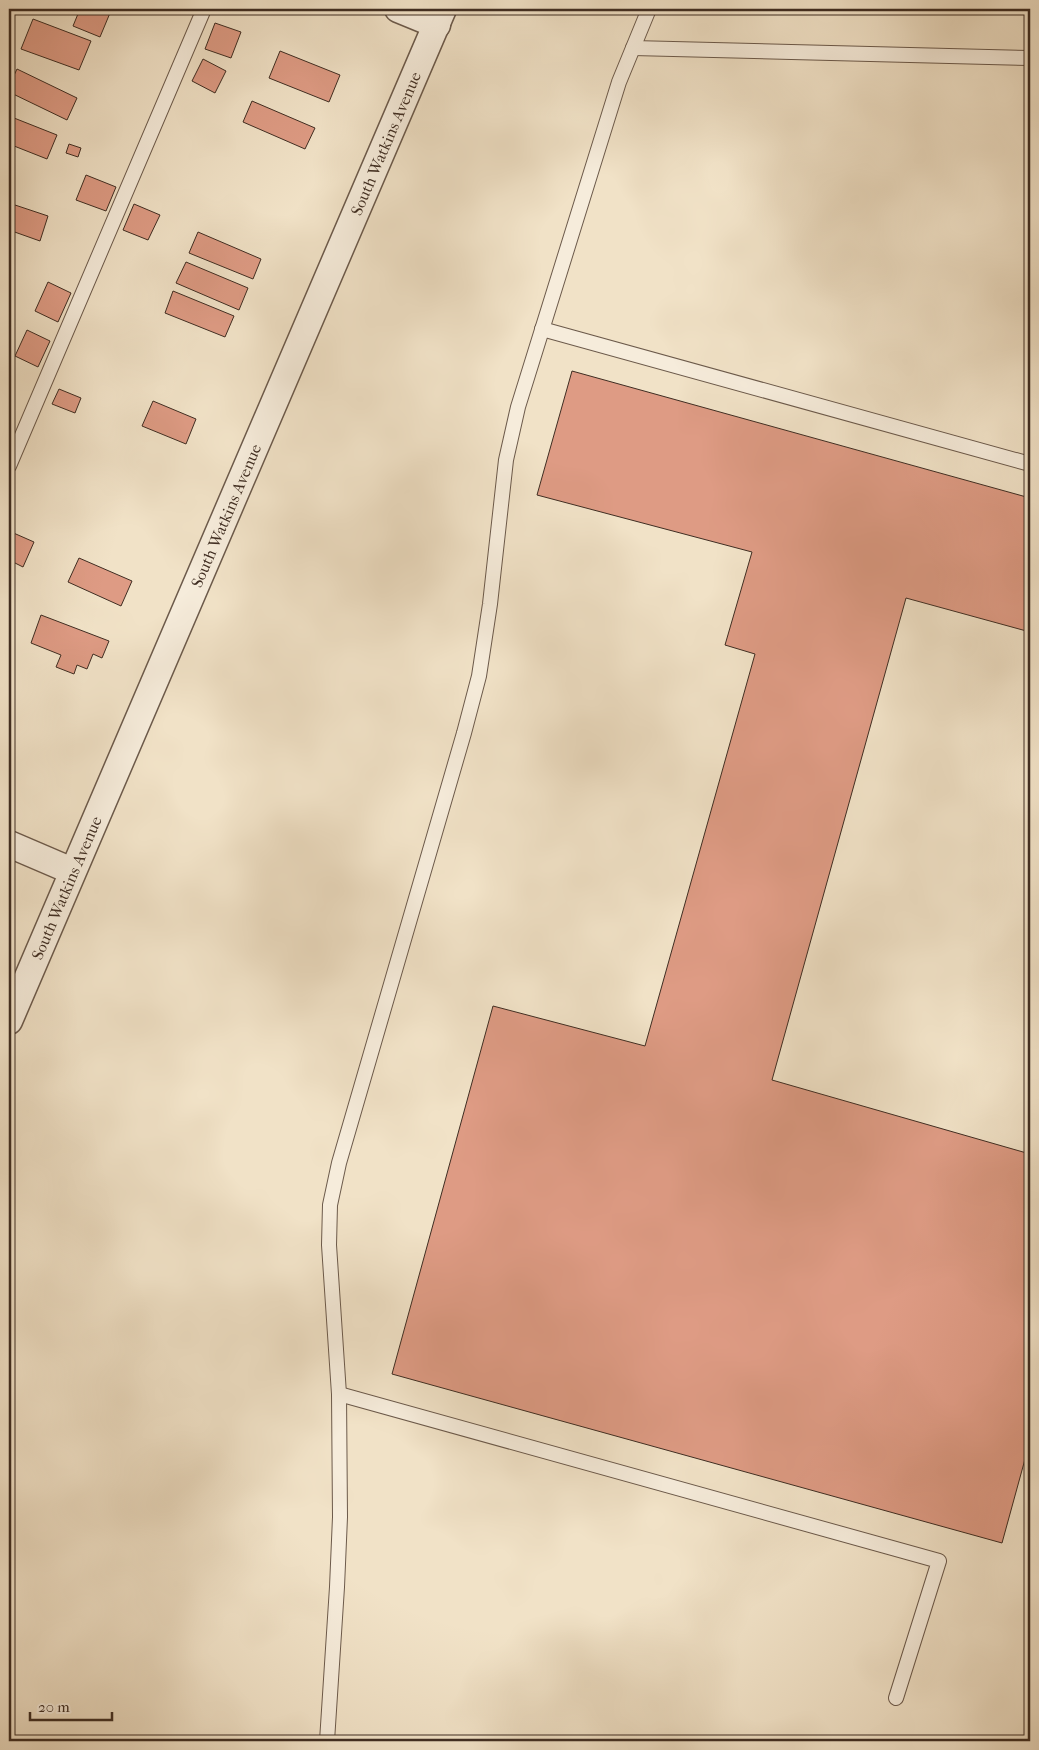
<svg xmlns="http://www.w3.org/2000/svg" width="1039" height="1750" viewBox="0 0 1039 1750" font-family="'IM FELL French Canon',serif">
<rect width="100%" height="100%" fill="#f1e2c7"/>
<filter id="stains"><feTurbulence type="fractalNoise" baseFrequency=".004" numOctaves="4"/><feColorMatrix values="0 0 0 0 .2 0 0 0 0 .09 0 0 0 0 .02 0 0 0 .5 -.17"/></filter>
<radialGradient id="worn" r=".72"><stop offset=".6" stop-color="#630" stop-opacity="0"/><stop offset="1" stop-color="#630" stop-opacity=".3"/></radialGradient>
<g fill="#de9b84" stroke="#3f2d22">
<polygon points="80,9 99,9 110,13 100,37 73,26"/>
<polygon points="33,19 91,41 79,70 21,49"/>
<polygon points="215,23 241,32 231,58 205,49"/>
<polygon points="280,51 340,75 329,102 269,78"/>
<polygon points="203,59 226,71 215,93 192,81"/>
<polygon points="17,69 77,98 67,120 9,92 9,86"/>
<polygon points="252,101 315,128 305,149 243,122"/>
<polygon points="9,116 57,135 47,159 9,144"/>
<polygon points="69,144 81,148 78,157 66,153"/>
<polygon points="86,175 116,187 106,211 76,200"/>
<polygon points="9,203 48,216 40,241 9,230"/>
<polygon points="134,204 160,215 148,240 123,230"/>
<polygon points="198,232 261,259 253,279 189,253"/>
<polygon points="186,262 248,288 239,310 176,283"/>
<polygon points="48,282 71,293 58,322 35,311"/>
<polygon points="173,291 234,316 225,337 165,313"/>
<polygon points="27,330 50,341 38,367 15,356"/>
<polygon points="572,371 1030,498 1030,632 906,598 772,1080 1030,1154 1030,1441 1002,1543 392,1374 493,1006 645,1046 755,654 725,645 752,552 537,495"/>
<polygon points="59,389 81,398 75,413 52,404"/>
<polygon points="153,401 196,419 186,444 142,426"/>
<polygon points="9,531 34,542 23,567 9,560"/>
<polygon points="79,558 132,581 121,606 68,582"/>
<polygon points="41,615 109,641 102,658 93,654 87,669 77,665 74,674 56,667 61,655 31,643"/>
</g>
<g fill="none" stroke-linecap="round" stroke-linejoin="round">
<defs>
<g id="lane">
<polyline points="633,48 1030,58"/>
<polyline points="542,329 1030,464"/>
<polyline points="9,466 204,9"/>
<polyline points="339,1394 939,1561 896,1698"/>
<polyline points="327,1741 337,1587 340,1517 339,1394 329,1245 330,1205 339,1163 464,733 479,676 490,604 506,460 518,407 619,82 649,9"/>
</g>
<g id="street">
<polyline points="398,9 437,25"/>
<polyline points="9,844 72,871"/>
<path id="s1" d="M9,1021L443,9"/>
</g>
</defs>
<use href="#lane" stroke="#6c5a4b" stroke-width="16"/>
<use href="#street" stroke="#6c5a4b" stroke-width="29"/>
<use href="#lane" stroke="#f6ecdb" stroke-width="14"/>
<use href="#street" stroke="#f6ecdb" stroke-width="26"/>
</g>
<g text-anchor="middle" stroke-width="4" stroke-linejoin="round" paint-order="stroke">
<g font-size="16" fill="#3f2d22" stroke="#f6ecdb">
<text dy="6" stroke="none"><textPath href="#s1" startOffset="955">South Watkins Avenue</textPath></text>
<text dy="6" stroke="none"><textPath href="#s1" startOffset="550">South Watkins Avenue</textPath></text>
<text dy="6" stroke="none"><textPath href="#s1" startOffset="145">South Watkins Avenue</textPath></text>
</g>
</g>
<rect width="1039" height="1750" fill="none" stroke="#f1e2c7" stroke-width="30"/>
<rect x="10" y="10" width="1019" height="1730" fill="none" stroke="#3f2d22" stroke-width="2.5"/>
<rect x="15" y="15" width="1009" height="1720" fill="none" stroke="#3f2d22"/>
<path d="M30 1712v8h82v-8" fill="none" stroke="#3f2d22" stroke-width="2.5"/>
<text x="38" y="1712" font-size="15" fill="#3f2d22" stroke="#f6ecdb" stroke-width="4" paint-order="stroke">20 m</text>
<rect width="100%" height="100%" filter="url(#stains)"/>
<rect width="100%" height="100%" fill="url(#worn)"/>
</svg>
